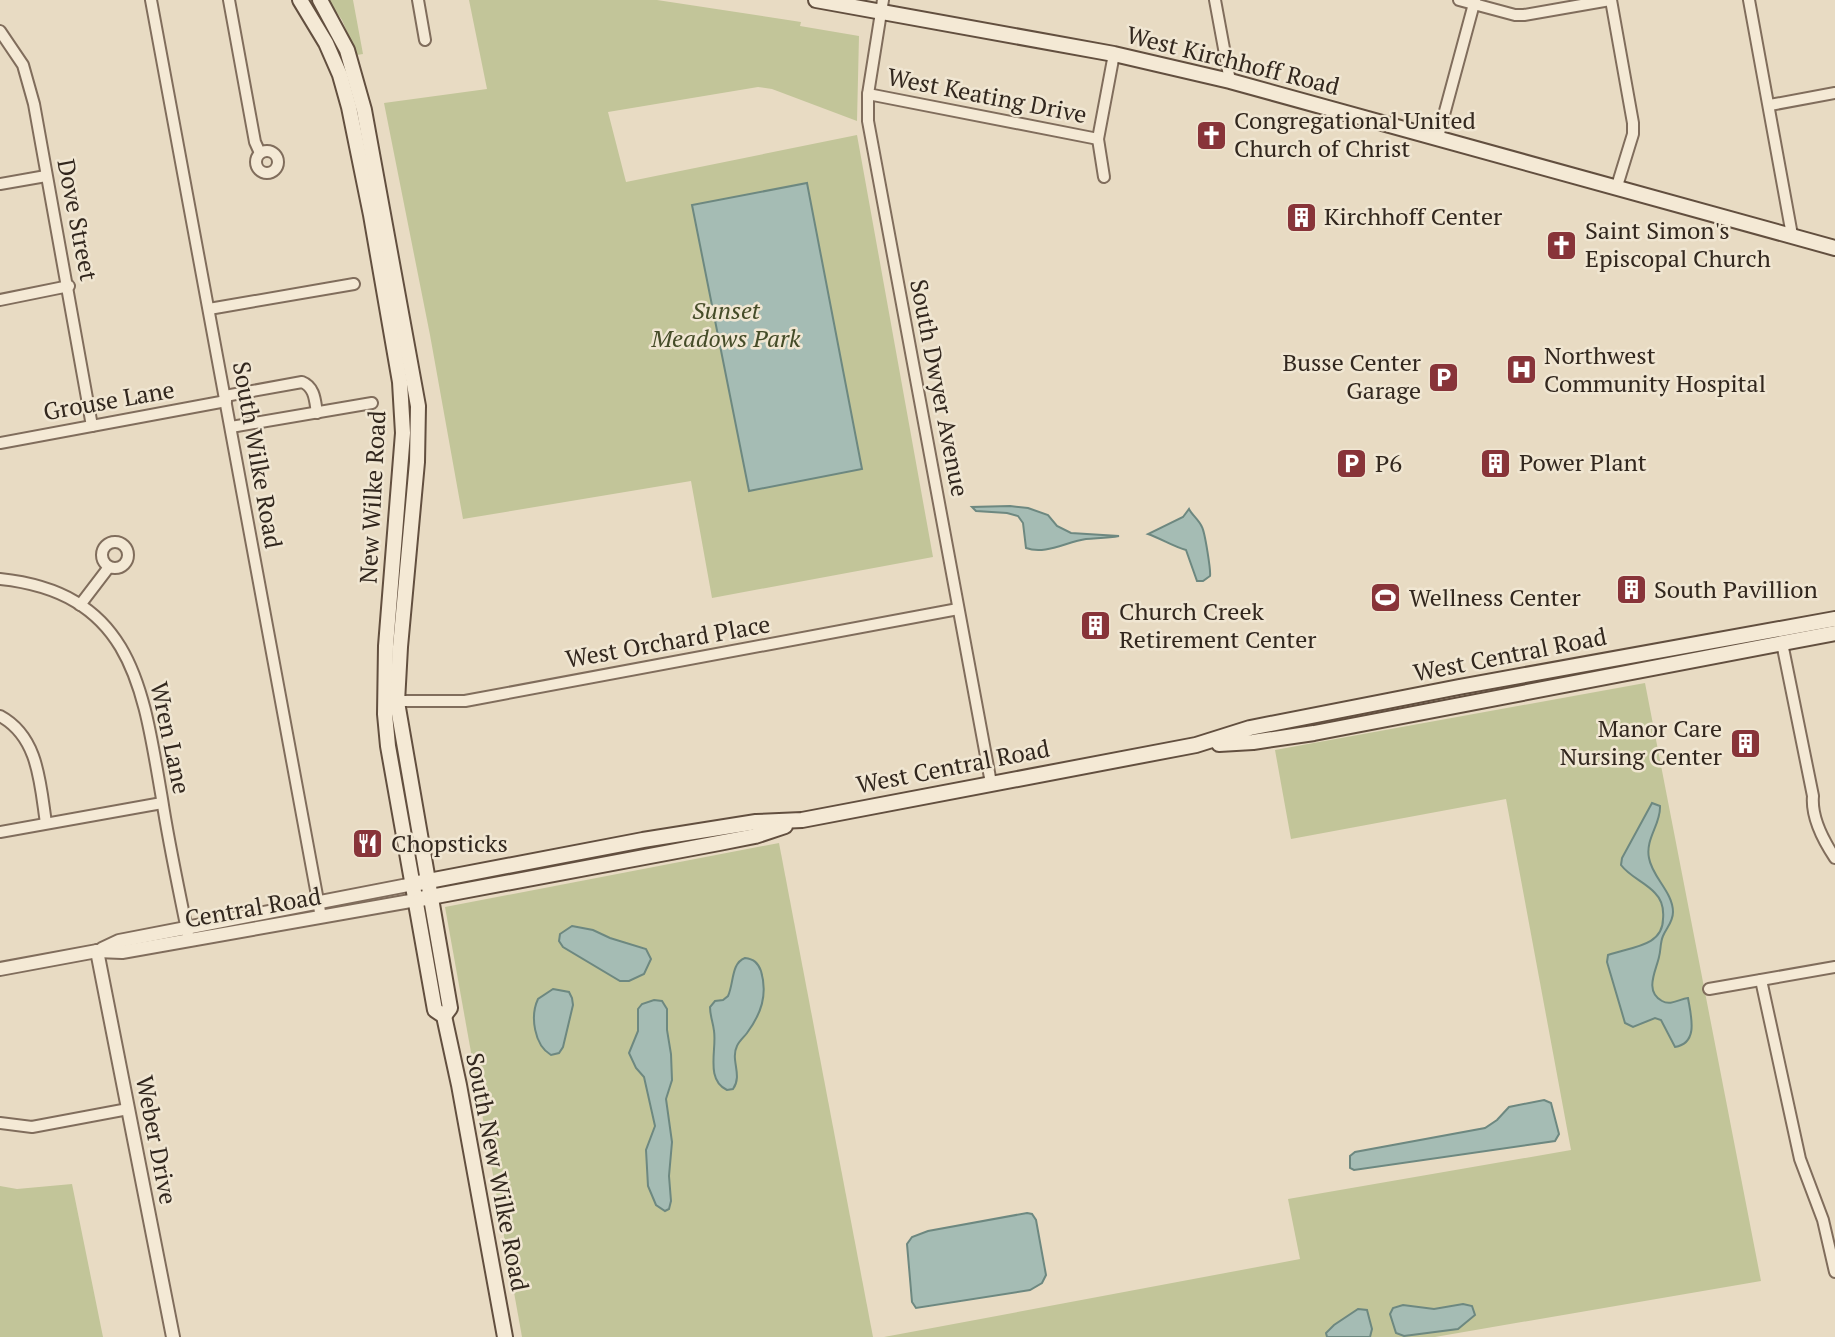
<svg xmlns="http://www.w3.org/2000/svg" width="1835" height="1337" viewBox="0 0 1835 1337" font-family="'PT Serif',serif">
<rect width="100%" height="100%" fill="#e8dbc3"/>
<g fill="#c2c599">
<polygon points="328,0 353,0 363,54 357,55 342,20"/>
<polygon points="469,0 657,0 801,22 800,26 859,36 857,121 772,89 758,87 608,112 626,182 857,135 933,557 712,598 691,481 463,519 430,335 384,103 487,89"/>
<polygon points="1645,683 1761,1281 1435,1337 884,1337 1300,1259 1288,1199 1571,1150 1506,799 1291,839 1275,750"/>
<polygon points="779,843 873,1337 522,1337 445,907"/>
<polygon points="72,1184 103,1337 0,1337 0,1186 17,1189"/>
</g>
<g fill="#a5bcb4" stroke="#6d8880" stroke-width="2">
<polygon points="807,183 862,469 749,491 692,205"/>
<path d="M1010,506L1028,508L1048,515L1057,526L1071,533L1119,536C1108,538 1097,538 1086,539C1066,542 1045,555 1026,548L1023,523L1018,516L1007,513L976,511L972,507Z"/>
<path d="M1189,509C1192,515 1199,520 1202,527C1205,533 1211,571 1210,576L1203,581H1197L1186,550C1172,546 1162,539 1148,534L1183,517Z"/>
<path d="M1652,803L1660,806C1661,824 1645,839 1649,858C1652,877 1673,892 1673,912C1673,922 1667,927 1663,936C1660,943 1661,950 1659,957C1656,971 1644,991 1662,1001C1671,1006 1679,999 1688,998C1691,1016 1699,1043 1675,1047L1661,1020L1655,1018L1633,1027L1625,1023L1607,962L1608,955C1629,947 1663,947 1663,919C1664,909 1662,900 1655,893C1645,882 1630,877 1621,865L1622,858Z"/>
<polygon points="572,926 593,930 610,938 646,949 651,959 644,974 629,981 620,981 563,947 559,941 560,934"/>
<path d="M745,958C754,959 758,963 761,971C768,995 761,1014 747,1033C744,1037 739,1041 737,1046C730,1060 743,1075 733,1089L727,1090C705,1080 717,1049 714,1031C713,1022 710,1016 710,1007L715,1001L723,1000L728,996C734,983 731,963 745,958Z"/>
<path d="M553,989L569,992L572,998L573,1005L563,1047L559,1053L551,1055C534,1045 530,1016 538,999Z"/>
<polygon points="654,1000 662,1001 667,1009 667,1030 671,1054 672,1080 666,1099 672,1142 669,1176 671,1201 669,1209 665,1211 656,1205 648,1186 646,1150 655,1126 644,1077 636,1068 629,1053 638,1031 638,1009 642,1004"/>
<polygon points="1544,1100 1551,1103 1559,1134 1555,1141 1354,1170 1350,1168 1350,1156 1355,1152 1485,1128 1497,1120 1509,1107"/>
<polygon points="1027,1213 1032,1214 1036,1220 1046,1275 1042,1283 1030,1290 916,1308 912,1302 907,1244 912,1237 928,1231"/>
<polygon points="1463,1304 1472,1306 1475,1315 1458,1329 1404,1336 1396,1333 1390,1314 1393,1308 1403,1305 1434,1309"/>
<polygon points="1358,1309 1367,1310 1372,1329 1370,1337 1327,1337 1326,1333 1334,1325"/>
</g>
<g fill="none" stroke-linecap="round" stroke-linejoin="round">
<defs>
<g id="minor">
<polyline points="151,0 321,917"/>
<polyline points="229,0 255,142 260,153"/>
<polyline points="418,0 425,40"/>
<polyline points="883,0 868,94 868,121 991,783"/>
<polyline points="1215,0 1230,81"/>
<polyline points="1459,0 1515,15 1524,15 1610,0"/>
<polyline points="1611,0 1633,123 1633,134 1617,186"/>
<polyline points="1749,0 1792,235"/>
<polyline points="0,31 23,65 34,104 92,426"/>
<polyline points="868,94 1098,139"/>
<polyline points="1770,105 1835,93"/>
<polyline points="1438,137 1475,0"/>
<circle cx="267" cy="162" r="11"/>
<polyline points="1104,177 1098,139 1114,54"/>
<polyline points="0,184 46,176"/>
<polyline points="0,300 69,286"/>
<polyline points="209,309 354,284"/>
<path d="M225,396L302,382C315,387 315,401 317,413"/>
<polyline points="231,427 372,403"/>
<polyline points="0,443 226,401"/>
<circle cx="115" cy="555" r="13"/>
<path d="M0,579C134,593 143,690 162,799C169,845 179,890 188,935"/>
<polyline points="80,605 109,567"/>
<path d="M1782,643L1813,796C1811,818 1823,840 1835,858"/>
<polyline points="391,701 465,701 958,609"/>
<path d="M0,716C39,737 40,784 46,823"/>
<polyline points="0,832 162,803"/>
<polyline points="1761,980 1800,1159 1823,1220 1835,1272"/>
<polyline points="1709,989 1835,967"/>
<polyline points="0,1123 32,1127 128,1109"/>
</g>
<g id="tertiary">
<polyline points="102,949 119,941 413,884"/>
<polyline points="97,951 173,1337"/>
<polyline points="0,969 97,951 122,952 416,900"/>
</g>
<g id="secondary">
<polyline points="300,0 326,43 340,75 349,107 371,215 400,382 403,433 386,646 385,714 388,746 435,1010 444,1016 459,1085 505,1337"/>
<polyline points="320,0 347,50 364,110 418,406 417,462 400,647 397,702 450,1008 444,1016"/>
<polyline points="816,0 1114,54 1230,81 1835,248"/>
<polyline points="1219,744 1253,742 1314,733 1835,633"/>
<polyline points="413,884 643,840 756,822 802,820 1196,745 1250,728 1459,687 1835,619"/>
<polyline points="420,899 719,843 755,836 785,826"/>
</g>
</defs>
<use href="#minor" stroke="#806d5c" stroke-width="14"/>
<use href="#tertiary" stroke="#806d5c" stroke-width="16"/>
<use href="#secondary" stroke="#624f3f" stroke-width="18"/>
<use href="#minor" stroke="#f4e9d5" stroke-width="10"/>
<use href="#tertiary" stroke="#f4e9d5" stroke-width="12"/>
<use href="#secondary" stroke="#f4e9d5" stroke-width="14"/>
</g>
<defs>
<symbol id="church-square" viewBox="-11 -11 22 22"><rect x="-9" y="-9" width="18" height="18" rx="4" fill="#883439" stroke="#f0e6d2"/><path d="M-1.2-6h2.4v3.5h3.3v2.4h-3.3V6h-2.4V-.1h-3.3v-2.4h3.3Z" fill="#fff"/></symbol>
<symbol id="building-square" viewBox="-11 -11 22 22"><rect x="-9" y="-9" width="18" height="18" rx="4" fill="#883439" stroke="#f0e6d2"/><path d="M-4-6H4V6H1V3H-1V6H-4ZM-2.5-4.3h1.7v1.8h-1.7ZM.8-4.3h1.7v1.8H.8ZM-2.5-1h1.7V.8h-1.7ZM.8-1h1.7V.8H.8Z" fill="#fff"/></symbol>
<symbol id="hospital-square" viewBox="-11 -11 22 22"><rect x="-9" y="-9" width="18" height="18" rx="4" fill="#883439" stroke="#f0e6d2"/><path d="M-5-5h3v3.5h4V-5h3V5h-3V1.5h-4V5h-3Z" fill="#fff"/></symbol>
<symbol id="parking-square" viewBox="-11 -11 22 22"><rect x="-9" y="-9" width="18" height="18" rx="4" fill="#883439" stroke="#f0e6d2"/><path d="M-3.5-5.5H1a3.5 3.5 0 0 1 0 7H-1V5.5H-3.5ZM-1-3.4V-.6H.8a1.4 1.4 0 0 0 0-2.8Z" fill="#fff"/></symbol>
<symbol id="stadium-square" viewBox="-11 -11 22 22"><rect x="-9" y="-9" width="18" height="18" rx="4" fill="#883439" stroke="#f0e6d2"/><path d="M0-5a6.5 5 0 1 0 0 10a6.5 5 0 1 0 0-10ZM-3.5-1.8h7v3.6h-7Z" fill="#fff"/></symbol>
<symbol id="restaurant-square" viewBox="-11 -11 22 22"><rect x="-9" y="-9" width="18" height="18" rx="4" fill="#883439" stroke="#f0e6d2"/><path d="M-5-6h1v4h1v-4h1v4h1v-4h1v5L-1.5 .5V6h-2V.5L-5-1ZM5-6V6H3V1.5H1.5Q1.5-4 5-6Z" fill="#fff"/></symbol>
</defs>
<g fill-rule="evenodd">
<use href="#church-square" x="1194" y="118" width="35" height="35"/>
<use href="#building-square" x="1284" y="200" width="35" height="35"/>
<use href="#church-square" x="1544" y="228" width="35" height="35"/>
<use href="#hospital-square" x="1504" y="352" width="35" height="35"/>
<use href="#parking-square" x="1426" y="360" width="35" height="35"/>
<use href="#building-square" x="1478" y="446" width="35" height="35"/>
<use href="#parking-square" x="1334" y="446" width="35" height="35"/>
<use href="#building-square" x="1614" y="572" width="35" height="35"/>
<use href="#stadium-square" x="1368" y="580" width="35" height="35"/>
<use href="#building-square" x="1078" y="608" width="35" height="35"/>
<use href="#building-square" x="1728" y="726" width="35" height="35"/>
<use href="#restaurant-square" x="350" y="826" width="35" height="35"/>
</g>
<g text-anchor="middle" stroke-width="5" stroke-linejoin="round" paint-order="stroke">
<g font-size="24" fill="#32271e" stroke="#f0e6d2">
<text transform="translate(1233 61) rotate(14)" y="8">West Kirchhoff Road</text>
<text transform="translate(987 96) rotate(11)" y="8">West Keating Drive</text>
<text transform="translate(77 220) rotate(79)" y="8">Dove Street</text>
<text transform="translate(939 388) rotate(79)" y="8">South Dwyer Avenue</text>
<text transform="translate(109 401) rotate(-10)" y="8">Grouse Lane</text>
<text transform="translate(257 455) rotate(80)" y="8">South Wilke Road</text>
<text transform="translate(373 497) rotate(-87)" y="8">New Wilke Road</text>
<text transform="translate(668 642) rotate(-10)" y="8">West Orchard Place</text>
<text transform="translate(1510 655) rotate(-11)" y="8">West Central Road</text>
<text transform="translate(170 738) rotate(78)" y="8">Wren Lane</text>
<text transform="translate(953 767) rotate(-11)" y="8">West Central Road</text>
<text transform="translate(253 908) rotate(-10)" y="8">Central Road</text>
<text transform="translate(156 1140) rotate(79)" y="8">Weber Drive</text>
<text transform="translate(497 1172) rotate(79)" y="8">South New Wilke Road</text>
</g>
<g font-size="24" fill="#32271e" stroke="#f0e6d2" text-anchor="start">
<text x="1234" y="129">Congregational United<tspan x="1234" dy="28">Church of Christ</tspan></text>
<text x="1324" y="225">Kirchhoff Center</text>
<text x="1585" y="239">Saint Simon's<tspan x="1585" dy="28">Episcopal Church</tspan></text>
<text x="1544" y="364">Northwest<tspan x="1544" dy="28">Community Hospital</tspan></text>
<text x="1421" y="371" text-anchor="end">Busse Center<tspan x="1421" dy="28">Garage</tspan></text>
<text x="1519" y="471">Power Plant</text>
<text x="1375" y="472">P6</text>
<text x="1654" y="598">South Pavillion</text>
<text x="1409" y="606">Wellness Center</text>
<text x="1119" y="620">Church Creek<tspan x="1119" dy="28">Retirement Center</tspan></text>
<text x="1722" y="737" text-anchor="end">Manor Care<tspan x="1722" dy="28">Nursing Center</tspan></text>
<text x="391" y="852">Chopsticks</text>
</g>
<g font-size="24" font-style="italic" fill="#454c28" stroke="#f0e6d2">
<text x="726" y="319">Sunset<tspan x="726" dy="28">Meadows Park</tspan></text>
</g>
</g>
</svg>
